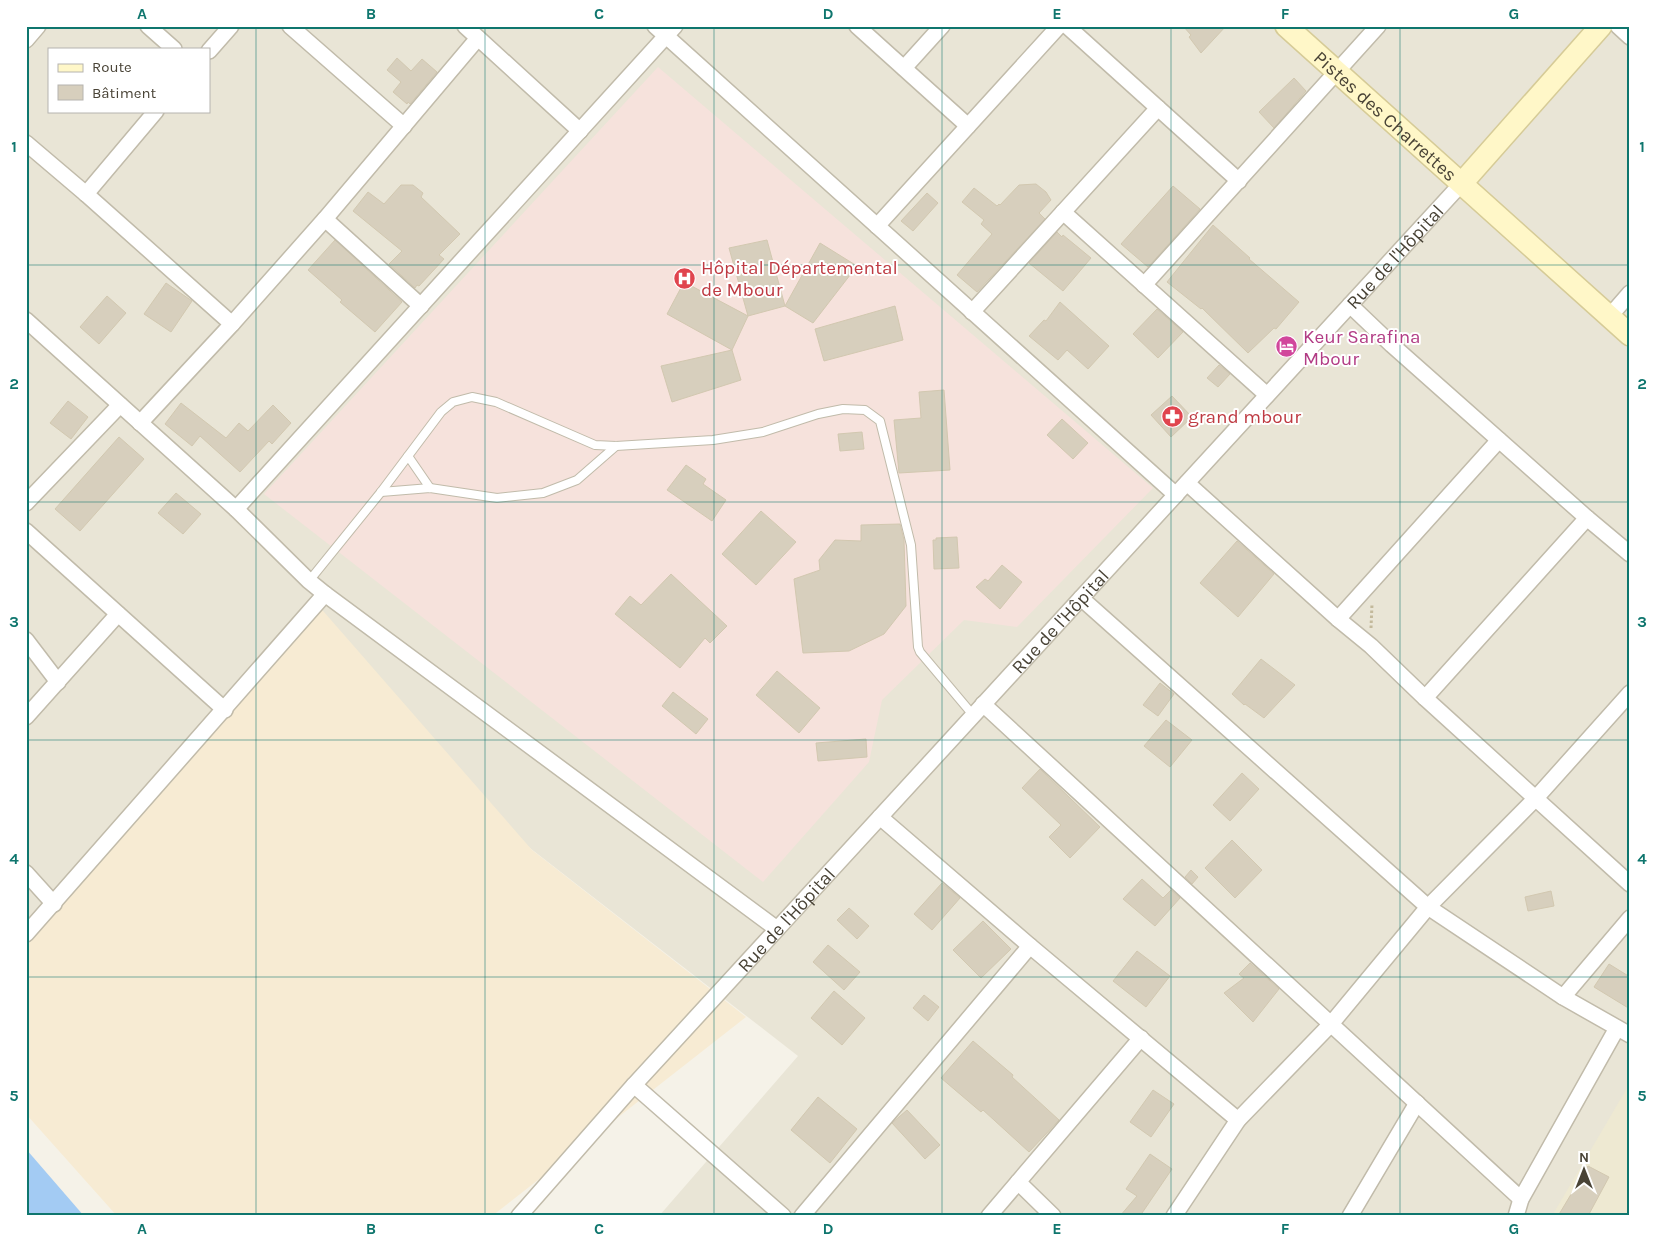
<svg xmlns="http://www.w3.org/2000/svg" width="1656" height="1242" viewBox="0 0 1656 1242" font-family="Karla,sans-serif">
<rect width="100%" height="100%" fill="#f5f2e8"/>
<path fill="#e9e5d6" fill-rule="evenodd" d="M26,26H1630V1216H659L798,1056L334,696L26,1049ZM49,49H209V111H49Z"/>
<polygon fill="#f7ebd3" points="317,604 532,850 746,1017 492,1216 117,1216 26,1114 26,946"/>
<polygon fill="#eee9d2" points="1630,1083 1630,1216 1552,1216"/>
<polygon fill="#f6e2dc" points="658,67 1153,488 1017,627 964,620 882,700 869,762 763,882 264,494"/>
<polygon fill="#a3cbf3" points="26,1149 84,1216 26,1216"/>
<g fill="#d7cfbd" stroke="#d2c8b0">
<polygon points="1183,26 1226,26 1201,53 1189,37 1191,35"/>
<polygon points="397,58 411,71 422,59 437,72 410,104 408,102 407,104 393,92 401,82 387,70"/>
<polygon points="1294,78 1306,91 1274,128 1259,112"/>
<polygon points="1036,184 1046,192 1051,200 1039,213 1045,219 977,292 957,275 992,234 981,224 984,220 962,202 974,188 997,206 999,204 1000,205 1019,185"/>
<polygon points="401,185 413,185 423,193 421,197 460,234 439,255 444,259 419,286 417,285 415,288 389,264 402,251 353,211 368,192 384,204"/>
<polygon points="1173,186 1200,209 1148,267 1121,244"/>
<polygon points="927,193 938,203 913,231 901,221"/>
<polygon points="1213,225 1250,258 1249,259 1299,302 1276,329 1274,328 1248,353 1202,308 1201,309 1167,282"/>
<polygon points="1057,232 1062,237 1063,235 1091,258 1063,291 1029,263"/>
<polygon points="335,240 402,302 375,332 340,302 342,300 308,270"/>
<polygon points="767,240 785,306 748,316 729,248"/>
<polygon points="820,243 857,266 813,323 785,306"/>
<polygon points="684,282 748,316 732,350 667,314"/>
<polygon points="166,283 192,301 171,332 144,314"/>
<polygon points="107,296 126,313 99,344 80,327"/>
<polygon points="1060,302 1109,346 1088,369 1067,350 1058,360 1029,336 1044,320 1046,321"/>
<polygon points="895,306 903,340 824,361 815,329"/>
<polygon points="1157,309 1183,332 1158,358 1133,334"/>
<polygon points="732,350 741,380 672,402 661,366"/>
<polygon points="1219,365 1230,374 1218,387 1207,378"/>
<polygon points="944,390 950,470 899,473 894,420 921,418 919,392"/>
<polygon points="1172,396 1192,417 1171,437 1151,415"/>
<polygon points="68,401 88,417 71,439 50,423"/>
<polygon points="181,403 226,438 239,423 248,431 273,405 291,423 272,444 269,441 240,472 200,436 192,446 165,424"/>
<polygon points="1062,419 1088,443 1073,459 1047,435"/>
<polygon points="862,432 864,449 840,451 838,434"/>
<polygon points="119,437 144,459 80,531 55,509"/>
<polygon points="686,465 706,479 703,484 726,500 712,521 667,490"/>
<polygon points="176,493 201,514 183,534 158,513"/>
<polygon points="761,511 796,542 756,585 722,554"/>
<polygon points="900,524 904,540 906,606 884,634 849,651 803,653 794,579 820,570 819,560 835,540 861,541 861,525"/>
<polygon points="957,537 959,568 934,569 933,540 936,540 936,538"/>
<polygon points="1237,541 1274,574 1238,617 1200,583"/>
<polygon points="1002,565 1022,582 1000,609 976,587 985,579 988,581"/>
<polygon points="671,574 727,626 710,643 705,638 680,668 615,614 630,596 641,605"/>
<polygon points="1261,659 1295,685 1264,718 1245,704 1244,705 1232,694"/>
<polygon points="777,671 820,708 799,733 756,695"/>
<polygon points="1160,683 1174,694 1158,716 1143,705"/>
<polygon points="673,692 708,719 696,734 662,706"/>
<polygon points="1166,720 1192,740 1170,767 1144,746"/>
<polygon points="866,739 867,757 818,761 816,743"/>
<polygon points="1040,769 1100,827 1070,858 1049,837 1061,825 1022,788"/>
<polygon points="1242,773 1259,789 1230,821 1213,805"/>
<polygon points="1232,840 1262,870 1235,898 1205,868"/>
<polygon points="1191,870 1198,877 1192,884 1185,877"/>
<polygon points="1142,879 1163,898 1171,890 1180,898 1155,926 1123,899"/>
<polygon points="942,883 960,898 932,930 914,914"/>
<polygon points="1551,891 1554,906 1528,911 1525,897"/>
<polygon points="849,908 869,926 857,939 837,920"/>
<polygon points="983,921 1011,949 981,978 953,950"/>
<polygon points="828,945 860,972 844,990 813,962"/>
<polygon points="1137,951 1170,976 1146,1007 1113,981"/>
<polygon points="1250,963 1279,989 1253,1022 1224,993 1244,978 1239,974"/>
<polygon points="1609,964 1630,977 1630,1009 1594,987"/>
<polygon points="834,991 865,1018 842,1045 811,1018"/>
<polygon points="924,995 939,1007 928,1021 913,1008"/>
<polygon points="973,1041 1013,1075 1012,1077 1059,1120 1029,1152 983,1110 981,1112 941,1078"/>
<polygon points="1153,1090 1174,1104 1151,1137 1130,1122"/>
<polygon points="818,1097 857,1129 830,1163 791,1130"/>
<polygon points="907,1110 940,1145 925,1159 892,1123"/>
<polygon points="1150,1154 1172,1169 1140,1216 1120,1216 1137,1196 1126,1189"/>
<polygon points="1588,1166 1609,1177 1588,1216 1558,1216"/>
</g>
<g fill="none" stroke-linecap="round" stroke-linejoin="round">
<defs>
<g id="service">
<polyline points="408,456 430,488"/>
<polyline points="381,492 430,488 497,498 543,493 577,480 616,446"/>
<polyline points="309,581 381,492 441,412 453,402 472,397 496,402 595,445 616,446 713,440 763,432 818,414 843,409 865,410 880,421 911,545 918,647 920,652 973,715"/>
</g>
<g id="minor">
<polyline points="148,26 174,49"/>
<polyline points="290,26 404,126"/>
<polyline points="465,26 580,131"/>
<polyline points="655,26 1176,495"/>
<polyline points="857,26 968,126"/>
<polyline points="1067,26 1239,181"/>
<polyline points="1618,26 1630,37"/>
<polyline points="26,40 38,26"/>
<polyline points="209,51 231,26"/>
<polyline points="904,68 942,26"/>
<polyline points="26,143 86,194 232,324"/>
<polyline points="86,194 156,111"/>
<polyline points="1063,212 1267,395"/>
<polyline points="325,219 421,306"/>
<polyline points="877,226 1059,26"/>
<polyline points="1144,285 1378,26"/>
<polyline points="1350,305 1392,345 1587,518 1630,554"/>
<polyline points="972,312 1158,108"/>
<polyline points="1610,316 1630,293"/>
<polyline points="26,320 236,509 309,581 325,594 777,929"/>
<polyline points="140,423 232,324 325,219 478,38"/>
<polyline points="1187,483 1338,619 1371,646 1425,698 1630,884"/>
<polyline points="26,503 120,405"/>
<polyline points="236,509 675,26"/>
<polyline points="26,531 225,710"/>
<polyline points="1081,598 1428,907 1563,997 1630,1035"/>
<polyline points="1338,619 1499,440"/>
<polyline points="26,640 58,682"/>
<polyline points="1425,698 1587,518"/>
<polyline points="983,704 1521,1199"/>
<polyline points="26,717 118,614"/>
<polyline points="880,817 1030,946 1238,1120"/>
<polyline points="26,873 54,904"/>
<polyline points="26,934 325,594"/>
<polyline points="1563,997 1630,918"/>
<polyline points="634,1085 783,1216"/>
<polyline points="1018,1182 1053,1216"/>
<path id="s1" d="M519,1216L634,1085L1462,183"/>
<polyline points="802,1216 1030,946"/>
<polyline points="989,1216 1141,1038"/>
<polyline points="1174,1216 1238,1120 1331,1024 1428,907 1536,798 1630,693"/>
<polyline points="1350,1216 1417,1103"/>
<polyline points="1516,1216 1521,1199 1617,1028"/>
</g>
<g id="secondary">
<path id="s2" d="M1286,26L1630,335"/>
<polyline points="1462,183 1601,26"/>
</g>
</defs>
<use href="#service" stroke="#c1bbaa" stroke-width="10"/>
<use href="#minor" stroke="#c1bbaa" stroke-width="18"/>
<use href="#secondary" stroke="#d6cb97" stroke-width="24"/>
<polyline stroke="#c3b99b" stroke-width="3" stroke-dasharray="2.5 2.5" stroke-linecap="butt" points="1371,628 1372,604"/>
<use href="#service" stroke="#fff" stroke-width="8"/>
<use href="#minor" stroke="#fff" stroke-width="15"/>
<use href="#secondary" stroke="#fff7c8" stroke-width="21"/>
</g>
<path fill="none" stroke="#0f766e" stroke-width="1" stroke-opacity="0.55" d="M256,26V1216M485,26V1216M714,26V1216M942,26V1216M1171,26V1216M1400,26V1216M26,265H1630M26,502H1630M26,740H1630M26,977H1630"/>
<defs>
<symbol id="hospital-disc" viewBox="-11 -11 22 22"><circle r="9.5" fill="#e0444e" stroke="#fff"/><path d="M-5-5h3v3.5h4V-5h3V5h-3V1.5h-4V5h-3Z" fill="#fff"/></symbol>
<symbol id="hotel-disc" viewBox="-11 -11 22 22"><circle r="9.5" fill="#d1479c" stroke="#fff"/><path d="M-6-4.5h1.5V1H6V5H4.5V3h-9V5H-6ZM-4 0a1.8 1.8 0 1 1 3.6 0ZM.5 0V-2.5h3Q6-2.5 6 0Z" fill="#fff"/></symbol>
<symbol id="pharmacy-disc" viewBox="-11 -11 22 22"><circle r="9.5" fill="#e0444e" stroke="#fff"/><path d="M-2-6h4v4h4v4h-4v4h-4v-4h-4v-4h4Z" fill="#fff"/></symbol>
</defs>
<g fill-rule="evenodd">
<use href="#hospital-disc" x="672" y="266" width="25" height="25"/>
<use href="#hotel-disc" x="1274" y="334" width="25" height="25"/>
<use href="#pharmacy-disc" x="1160" y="404" width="25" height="25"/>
</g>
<g text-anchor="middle" stroke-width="4" stroke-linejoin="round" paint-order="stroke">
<g font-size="19" fill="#494336" stroke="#fff">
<text dy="7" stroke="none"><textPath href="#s2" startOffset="134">Pistes des Charrettes</textPath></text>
<text dy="7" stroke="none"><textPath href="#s1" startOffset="1299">Rue de l'Hôpital</textPath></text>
<text dy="7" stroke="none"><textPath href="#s1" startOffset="804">Rue de l'Hôpital</textPath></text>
<text dy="7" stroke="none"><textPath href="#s1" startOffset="399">Rue de l'Hôpital</textPath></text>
</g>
<g font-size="19" fill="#be3a42" stroke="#fff" text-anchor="start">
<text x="701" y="274">Hôpital Départemental<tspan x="701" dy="22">de Mbour</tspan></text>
<text x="1188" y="423">grand mbour</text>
</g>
<g font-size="19" fill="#b23c85" stroke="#fff" text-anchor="start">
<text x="1303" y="343">Keur Sarafina<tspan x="1303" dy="22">Mbour</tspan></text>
</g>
</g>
<rect width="1656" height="1242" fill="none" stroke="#ffffff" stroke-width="55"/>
<rect x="48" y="48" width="162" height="65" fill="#ffffff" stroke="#b6b4af"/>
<rect x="58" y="64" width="25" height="8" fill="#fff7c8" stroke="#b6b4af"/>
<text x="92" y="72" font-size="15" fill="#494336">Route</text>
<rect x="58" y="85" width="25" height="15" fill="#d7cfbd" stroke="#b6b4af"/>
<text x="92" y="98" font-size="15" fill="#494336">Bâtiment</text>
<g transform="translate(1584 1170)" stroke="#ffffff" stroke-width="4" paint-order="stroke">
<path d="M0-4L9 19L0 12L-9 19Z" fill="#494336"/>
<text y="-8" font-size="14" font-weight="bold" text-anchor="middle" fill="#494336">N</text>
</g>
<rect x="28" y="28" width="1600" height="1186" fill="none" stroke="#0f766e" stroke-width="2"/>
<g font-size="16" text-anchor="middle" font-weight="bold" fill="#0f766e">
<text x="142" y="19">A</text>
<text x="371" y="19">B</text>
<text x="599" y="19">C</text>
<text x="828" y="19">D</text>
<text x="1057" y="19">E</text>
<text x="1285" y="19">F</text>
<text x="1514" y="19">G</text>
<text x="14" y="152">1</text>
<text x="1642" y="152">1</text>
<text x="14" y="389">2</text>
<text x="1642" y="389">2</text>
<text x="14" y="627">3</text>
<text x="1642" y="627">3</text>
<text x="14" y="864">4</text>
<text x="1642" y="864">4</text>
<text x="14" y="1101">5</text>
<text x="1642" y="1101">5</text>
<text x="142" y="1234">A</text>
<text x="371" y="1234">B</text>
<text x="599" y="1234">C</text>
<text x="828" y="1234">D</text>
<text x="1057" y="1234">E</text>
<text x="1285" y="1234">F</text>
<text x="1514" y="1234">G</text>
</g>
</svg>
